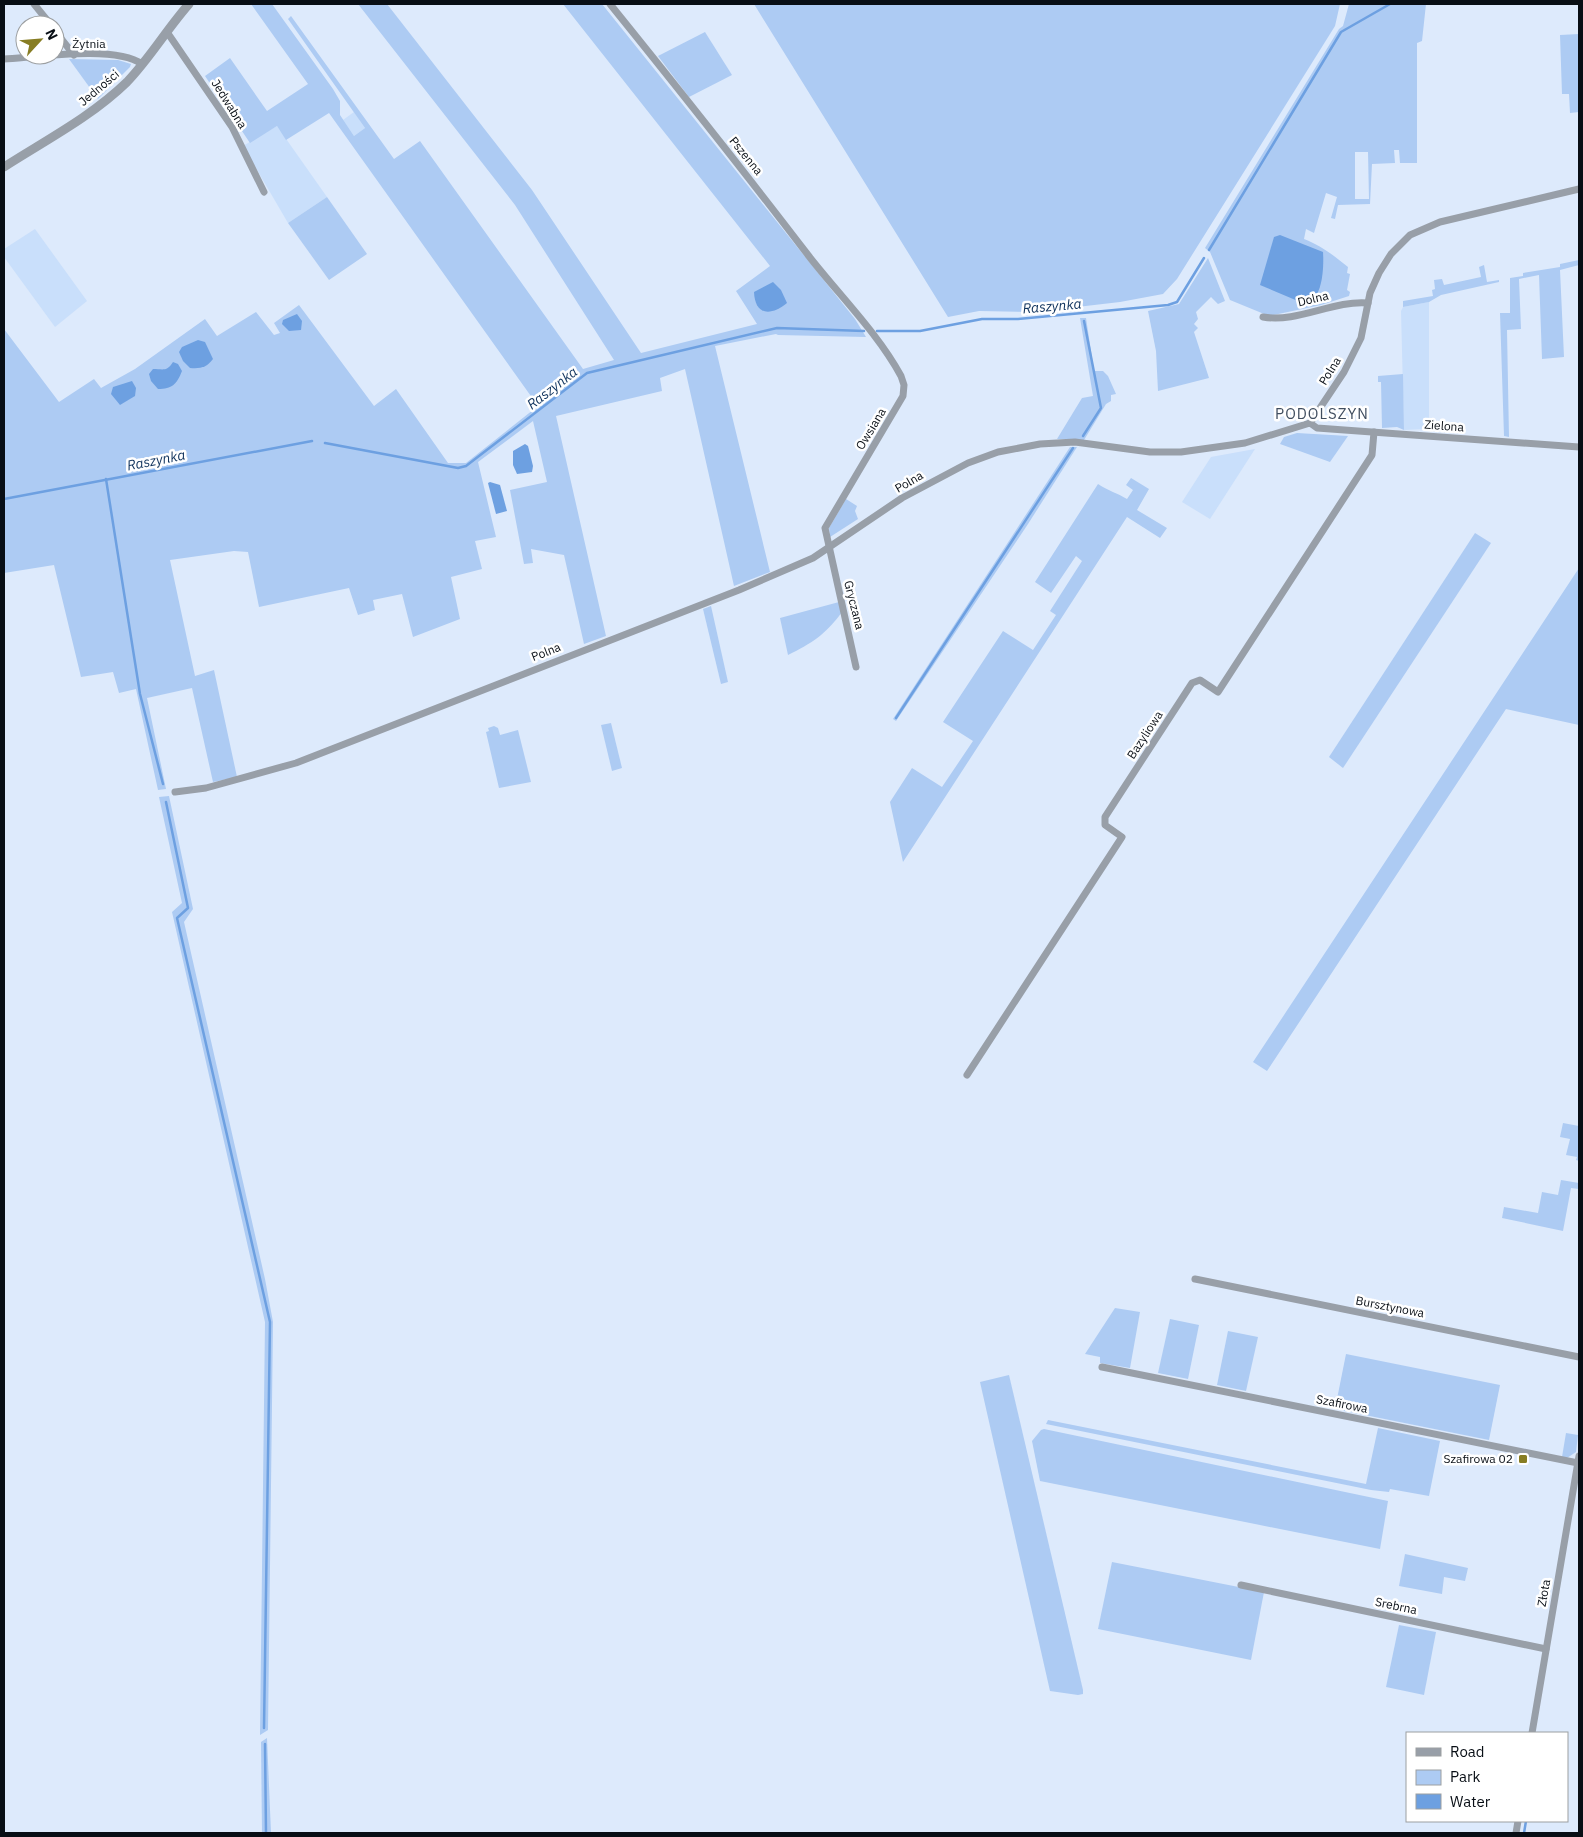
<svg xmlns="http://www.w3.org/2000/svg" width="1583" height="1837" viewBox="0 0 1583 1837" font-family="'IBM Plex Sans',sans-serif">
<rect width="100%" height="100%" fill="#ddeafc"/>
<g fill="#c9dffb">
<polygon points="354,112 365,128 354,136 343,120"/>
<polygon points="277,126 327,197 288,223 243,146"/>
<polygon points="35,229 87,301 55,327 4,257 4,249"/>
<polygon points="1429,302 1429,431 1426,429 1404,430 1401,311 1403,307"/>
<polygon points="1255,449 1210,519 1182,502 1211,457"/>
</g>
<g fill="#adcbf3" fill-rule="evenodd">
<polygon points="251,4 272,4 333,89 340,101 340,115 354,136 365,128 288,19 291,16 394,159 420,141 583,369 614,360 515,205 358,4 387,4 532,190 641,353 757,324 736,291 770,266 563,4 602,4 855,319 866,337 778,335 776,334 715,346 770,572 734,586 685,369 660,378 662,391 556,416 606,636 584,644 564,555 531,549 533,563 524,564 510,490 547,482 533,421 478,462 496,537 475,541 482,569 451,577 460,619 413,637 402,594 373,600 375,610 358,615 349,588 259,607 248,552 234,551 170,560 195,676 214,670 237,777 213,782 192,688 147,698 166,789 158,790 136,689 119,693 113,672 81,677 54,565 4,573 4,329 59,402 94,379 101,388 135,369 205,319 217,336 256,312 274,335 280,333 274,323 299,305 374,406 396,389 448,463 466,463 538,406 329,113 286,140 277,126 250,143 205,76 230,58 267,111 308,84"/>
<polygon points="754,4 1340,4 1335,26 1177,279 1163,294 1120,302 1034,312 979,311 948,317"/>
<path d="M1349,4H1426L1422,41L1417,43V163H1400L1399,150H1394L1395,163L1372,164L1370,204L1338,205L1335,219L1331,218L1337,197L1326,193L1314,233L1306,229L1304,239C1322,246 1333,255 1348,267L1347,273L1350,274L1347,290L1350,292L1349,296L1321,305L1269,316L1230,300L1210,252L1205,248L1339,29L1343,26ZM1355,152H1368L1369,199H1355Z"/>
<polygon points="705,32 732,75 689,97 658,56"/>
<polygon points="1579,34 1579,112 1570,113 1569,94 1562,94 1560,35"/>
<polygon points="69,59 118,60 131,64 130,67 98,99"/>
<polygon points="327,197 367,254 329,280 288,223"/>
<polygon points="1208,258 1225,301 1218,304 1211,297 1196,312 1198,319 1194,324 1198,328 1194,332 1209,378 1158,391 1156,351 1148,311 1179,304"/>
<polygon points="1579,260 1579,265 1560,270 1564,357 1542,359 1539,275 1519,279 1521,329 1507,330 1509,437 1504,436 1500,313 1510,313 1510,278 1523,276 1523,273 1560,267 1560,264"/>
<polygon points="1484,265 1487,282 1499,280 1499,282 1441,295 1429,302 1403,307 1403,301 1433,296 1432,290 1435,289 1434,280 1442,279 1444,285 1481,277 1479,267"/>
<polygon points="1080,318 1086,318 1094,371 1103,371 1108,376 1116,394 1111,395 1111,401 1106,404 1084,440 1057,439 1082,398 1093,396"/>
<polygon points="1403,374 1404,430 1397,427 1382,428 1381,382 1378,382 1378,376"/>
<polygon points="1297,433 1348,436 1330,462 1280,444 1284,437"/>
<polygon points="1070,447 1077,447 1028,524 896,721 893,719"/>
<path d="M1131,478L1149,489L1137,510L1167,528L1160,538L1127,517L903,862L890,802L912,768L942,787L973,741L943,722L1003,631L1033,650L1056,615L1050,611L1082,561L1076,556L1051,593L1035,582L1098,484C1109,491 1117,493 1127,499L1133,490L1126,485Z"/>
<polygon points="846,499 857,506 855,511 858,519 830,537 829,528"/>
<polygon points="1475,533 1491,543 1343,768 1329,757"/>
<polygon points="1579,568 1579,725 1506,709 1267,1071 1253,1062"/>
<path d="M839,602L842,612C825,635 812,643 788,655L780,618Z"/>
<polygon points="711,606 728,682 721,684 703,609"/>
<polygon points="611,723 622,768 612,771 601,725"/>
<polygon points="494,726 498,728 500,735 518,730 531,782 499,788 486,732 489,731 488,728"/>
<polygon points="169,796 193,909 184,922 265,1279 273,1322 268,1730 260,1735 265,1322 172,912 182,903 159,797"/>
<polygon points="1563,1123 1579,1126 1579,1161 1576,1160 1577,1157 1566,1155 1570,1139 1560,1137"/>
<polygon points="1561,1180 1579,1183 1579,1189 1571,1188 1563,1231 1502,1218 1504,1207 1538,1213 1542,1192 1558,1195"/>
<polygon points="1115,1308 1140,1312 1130,1368 1100,1363 1100,1357 1085,1354"/>
<polygon points="1170,1319 1199,1325 1188,1379 1158,1373"/>
<polygon points="1228,1331 1258,1337 1246,1391 1217,1385"/>
<polygon points="1346,1354 1500,1385 1489,1440 1335,1409"/>
<polygon points="1009,1375 1083,1690 1083,1694 1078,1695 1050,1691 980,1382"/>
<polygon points="1048,1420 1366,1484 1378,1428 1440,1441 1429,1496 1390,1489 1389,1492 1371,1490 1046,1424"/>
<polygon points="1044,1429 1388,1501 1380,1549 1040,1481 1032,1441 1041,1430"/>
<polygon points="1566,1433 1578,1435 1576,1452 1567,1458 1562,1457"/>
<polygon points="1405,1554 1468,1568 1465,1581 1444,1577 1442,1594 1399,1586"/>
<polygon points="1112,1562 1264,1592 1251,1660 1098,1629"/>
<polygon points="1399,1625 1436,1632 1424,1695 1386,1687"/>
<polygon points="267,1738 271,1833 262,1833 261,1742"/>
</g>
<g fill="#6da0e1">
<path d="M1280,235L1323,252C1324,266 1323,301 1305,304L1260,285L1274,237Z"/>
<path d="M773,282L781,290L787,303C771,316 755,316 754,292Z"/>
<polygon points="297,314 302,321 301,330 289,331 282,324 283,320"/>
<path d="M198,340L205,342L213,359C207,367 201,369 190,368L183,361L179,352L182,347Z"/>
<path d="M173,362L178,364L182,371C177,384 172,389 158,389L151,381L149,374L153,369C163,369 167,372 173,362Z"/>
<polygon points="132,381 136,388 135,396 120,405 111,394 113,387"/>
<polygon points="525,444 528,446 533,466 532,472 517,474 513,465 513,451"/>
<polygon points="490,482 500,485 507,511 496,514 488,483"/>
</g>
<g fill="none" stroke-linecap="round" stroke-linejoin="round">
<g stroke="#6da0e1" stroke-width="2.5">
<polyline points="1209,250 1341,32 1390,4"/>
<polyline points="877,331 920,331 982,319 1018,319 1168,305 1177,302 1204,258"/>
<polyline points="1083,436 1101,408 1084,321"/>
<polyline points="325,443 458,468 466,466 587,373 777,328 864,331"/>
<polyline points="106,479 140,694 163,784"/>
<polyline points="4,499 312,441"/>
<polyline points="896,718 1073,448"/>
<polyline points="166,802 188,908 177,918 270,1322 264,1728"/>
<polyline points="265,1744 266,1833"/>
<polyline points="1524,1833 1526,1821"/>
</g>
<g stroke="#989fa8" stroke-width="7">
<polyline points="34,4 51,25"/>
<path d="M610,4C677,87 743,170 808,255C839,295 877,332 901,376L904,385L903,396L825,528L856,667"/>
<polyline points="55,31 74,55"/>
<polyline points="167,32 232,127 264,192"/>
<path d="M4,59C37,57 116,45 142,64"/>
<path d="M1263,317C1298,323 1333,300 1368,303"/>
<polyline points="1310,423 1344,372 1361,338 1370,293 1379,273 1391,254 1410,235 1440,222 1579,189"/>
<polyline points="1310,423 1317,428 1579,447"/>
<polyline points="175,792 206,788 296,763 739,590 813,558 902,498 968,463 998,452 1040,444 1075,442 1150,452 1181,452 1245,443 1310,423"/>
<polyline points="967,1075 1122,837 1105,825 1105,817 1192,683 1200,680 1218,692 1372,455 1374,432"/>
<polyline points="1195,1279 1579,1357"/>
<polyline points="1102,1367 1578,1463"/>
<polyline points="1241,1585 1546,1649"/>
<polyline points="1532,1733 1579,1456"/>
<polyline points="1516,1833 1518,1821"/>
</g>
<path stroke="#989fa8" stroke-width="9" d="M4,167C46,140 91,117 127,82C150,58 167,29 189,4"/>
</g>
<rect fill="#877d23" stroke="#fff" stroke-width="2" x="1518" y="1454" width="10" height="10" rx="2.5"/>
<g text-anchor="middle" stroke-width="5" stroke-linejoin="round" paint-order="stroke">
<g font-size="12" fill="#080e15" stroke="#fff">
<text x="89" y="48">Żytnia</text>
<text transform="translate(99 88) rotate(-40)" y="4">Jedności</text>
<text transform="translate(229 104) rotate(58)" y="4">Jedwabna</text>
<text transform="translate(746 156) rotate(51)" y="4">Pszenna</text>
<text transform="translate(1313 299) rotate(-13)" y="4">Dolna</text>
<text transform="translate(1330 371) rotate(-58)" y="4">Polna</text>
<text transform="translate(1444 426) rotate(4)" y="4">Zielona</text>
<text transform="translate(871 429) rotate(-59)" y="4">Owsiana</text>
<text transform="translate(909 482) rotate(-30)" y="4">Polna</text>
<text transform="translate(854 605) rotate(76)" y="4">Gryczana</text>
<text transform="translate(546 652) rotate(-21)" y="4">Polna</text>
<text transform="translate(1145 735) rotate(-57)" y="4">Bazyliowa</text>
<text transform="translate(1390 1307) rotate(11)" y="4">Bursztynowa</text>
<text transform="translate(1342 1404) rotate(11)" y="4">Szafirowa</text>
<text transform="translate(1544 1593) rotate(-80)" y="4">Złota</text>
<text transform="translate(1396 1606) rotate(12)" y="4">Srebrna</text>
</g>
<g font-size="12" fill="#080e15" stroke="#fff" text-anchor="end">
<text x="1513" y="1463">Szafirowa 02</text>
</g>
<g font-size="14" font-style="italic" fill="#0f325c" stroke="#fff">
<text transform="translate(1052 306) rotate(-5)" y="5">Raszynka</text>
<text transform="translate(552 388) rotate(-38)" y="5">Raszynka</text>
<text transform="translate(156 460) rotate(-11)" y="5">Raszynka</text>
</g>
<g font-size="15" letter-spacing="1" fill="#404e60" stroke="#fff">
<text x="1322" y="419">PODOLSZYN</text>
</g>
</g>
<rect width="1583" height="1837" fill="none" stroke="#080e15" stroke-width="10"/>
<rect x="1406" y="1732" width="162" height="90" fill="#ffffff" stroke="#9c9fa1"/>
<rect x="1416" y="1748" width="25" height="8" fill="#989fa8" stroke="#9c9fa1"/>
<text x="1450" y="1757" font-size="15" fill="#080e15">Road</text>
<rect x="1416" y="1770" width="25" height="15" fill="#adcbf3" stroke="#9c9fa1"/>
<text x="1450" y="1782" font-size="15" fill="#080e15">Park</text>
<rect x="1416" y="1794" width="25" height="15" fill="#6da0e1" stroke="#9c9fa1"/>
<text x="1450" y="1807" font-size="15" fill="#080e15">Water</text>
<g transform="translate(40 40) rotate(64)"><circle r="24" fill="#ffffff" stroke="#9c9fa1"/>
<path d="M0-4L9 19L0 12L-9 19Z" fill="#877d23"/>
<text y="-8" font-size="14" font-weight="bold" text-anchor="middle" fill="#080e15">N</text>
</g>
</svg>
